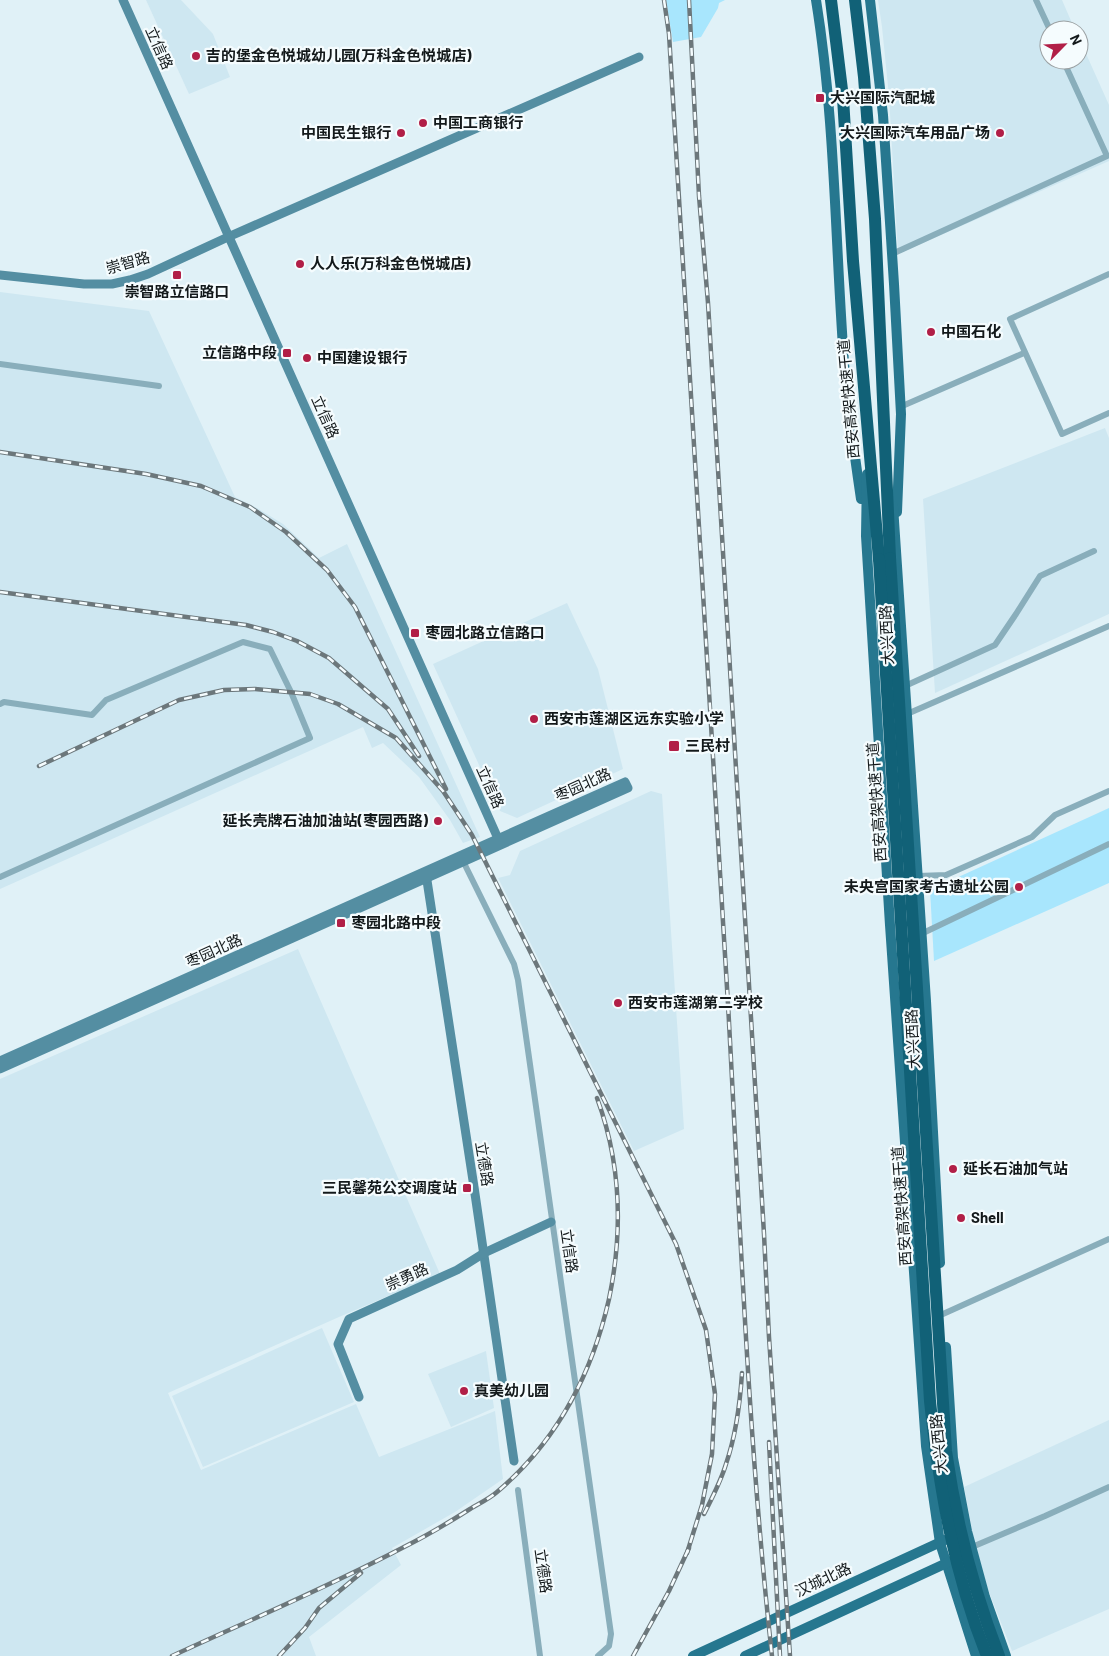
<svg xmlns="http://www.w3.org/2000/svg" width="1109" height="1656" viewBox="0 0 1109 1656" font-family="Barlow,'Noto Sans SC',sans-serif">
<rect width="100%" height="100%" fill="#e0f1f7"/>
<g fill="#cee7f1">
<polygon points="146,0 181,0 213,34 230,77 189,94"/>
<polygon points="878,0 1062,0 1075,30 1049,30 1049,60 1079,60 1079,38 1109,105 1109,161 898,254 889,96 882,27"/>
<polygon points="0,292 149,311 235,497 257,508 283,524 319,558 347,544 480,837 463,843 450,820 419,777 383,743 372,748 363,727 0,889"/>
<polygon points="1105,428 1109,438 1109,614 935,693 923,499"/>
<polygon points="567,603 598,669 623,769 517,818 500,811 433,664"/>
<polygon points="651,791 662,794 684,1129 634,1151 498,878 510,875 520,851"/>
<polygon points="298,949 440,1274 339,1317 168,1393 201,1470 356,1404 379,1457 495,1411 503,1479 455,1512 392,1548 401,1565 309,1637 316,1656 0,1656 0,1079"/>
<polygon points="322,1328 354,1402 203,1467 172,1396"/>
<polygon points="486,1351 494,1408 451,1427 428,1374"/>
<polygon points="1109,1420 1109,1609 1012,1651 987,1587 974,1540 964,1487"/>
</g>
<g fill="#a8e6fd">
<polygon points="666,0 725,0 719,3 718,8 701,37 673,42"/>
<polygon points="1109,808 1109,883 934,961 930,890"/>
</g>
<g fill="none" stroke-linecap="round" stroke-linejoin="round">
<g stroke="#89aebb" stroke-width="6">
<polyline points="1036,0 1050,30"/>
<polyline points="892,254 1107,156 1063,60"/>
<polyline points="1109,274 1010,319 1062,434 1109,413"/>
<polyline points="0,364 159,386"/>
<polyline points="900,407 1024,353"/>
<polyline points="905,686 995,645 1016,614 1040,576 1094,551"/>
<polyline points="0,704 4,702 92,715 106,700 243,642 270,649 291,692 310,738 0,877"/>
<polyline points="907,714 1109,626"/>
<polyline points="462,859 514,964 518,980 611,1634 609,1646 598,1656"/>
<polyline points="918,876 946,875 1032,837 1055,815 1109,791"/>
<polyline points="921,934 1109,844"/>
<polyline points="943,1314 1109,1239"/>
<polyline points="518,1490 540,1656"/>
<polyline points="972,1547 1045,1516 1109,1487"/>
</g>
<g stroke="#548ea2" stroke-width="9">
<polyline points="123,0 500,843"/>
<polyline points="0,275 84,284 112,284 130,280 148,274 228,237 639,57"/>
<polyline points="426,874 474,1187 514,1461"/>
<polyline points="0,1061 625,782 628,788 0,1069"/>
<polyline points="359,1397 338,1344 349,1319 457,1270 484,1253 551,1222"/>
</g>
<g stroke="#26778f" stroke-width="10">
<path d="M816,0C836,124 835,250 845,375C849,416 855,458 861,499"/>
<polyline points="870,0 883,115 894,284 901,414 897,512"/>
<polyline points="867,474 866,536 890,925 926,1446 940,1543 976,1656"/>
<polyline points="893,506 926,1001 940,1263"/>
<polyline points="946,1347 953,1458 967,1531 985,1597 1006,1656"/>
<polyline points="693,1656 945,1540"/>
<polyline points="745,1656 951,1561"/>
</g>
<g stroke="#116177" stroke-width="12">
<polyline points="831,0 843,98 853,261 879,559"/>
<polyline points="855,0 864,77 875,219 890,558"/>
</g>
<defs>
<g id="rail">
<path d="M664,0L669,34C688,357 709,681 728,1004C740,1221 748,1439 772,1656"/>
<polyline points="689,0 699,196 708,303 764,1234 769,1337 790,1656"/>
<polyline points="0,452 146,474 201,486 250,507 286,532 327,570 355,607 446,789"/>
<polyline points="0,592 246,625 273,632 297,641 329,658 388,709 419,756"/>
<polyline points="39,766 179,700 224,690 255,689 310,694 338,704 396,738 443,791 472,835 676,1244 706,1330 715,1394 712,1454 702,1505 687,1553"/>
<polyline points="769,1442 780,1656"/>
<path d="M704,1514C712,1498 721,1481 726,1464C736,1435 740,1404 742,1373"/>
<path d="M172,1656C250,1620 328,1587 404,1547C426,1536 448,1523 470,1509C478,1504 489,1499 497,1492C556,1442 592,1374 609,1299C623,1232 621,1163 597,1098"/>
<polyline points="279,1656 305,1628 319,1608 361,1573"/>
<polyline points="633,1656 669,1591 689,1548"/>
</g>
</defs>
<use href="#rail" stroke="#6c777b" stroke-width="4.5"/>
<use href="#rail" stroke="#f5fcfe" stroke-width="2.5" stroke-dasharray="8" stroke-linecap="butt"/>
<g stroke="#116177" stroke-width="12">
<path d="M890,558L946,1451C956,1522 973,1589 999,1656"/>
<path d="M879,559L930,1401C939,1488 954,1574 987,1656"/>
</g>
</g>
<g fill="#b11f47" stroke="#f5fcfe" stroke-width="2">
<circle cx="196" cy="56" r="5"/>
<rect x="815" y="93" width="10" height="10" rx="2.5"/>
<circle cx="423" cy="123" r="5"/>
<circle cx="401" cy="133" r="5"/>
<circle cx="1000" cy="133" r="5"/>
<circle cx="300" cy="264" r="5"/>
<rect x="172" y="270" width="10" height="10" rx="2.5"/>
<circle cx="931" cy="332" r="5"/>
<rect x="282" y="348" width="10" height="10" rx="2.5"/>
<circle cx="307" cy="358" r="5"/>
<rect x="410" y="628" width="10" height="10" rx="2.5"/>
<circle cx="534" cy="719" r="5"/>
<rect x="668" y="740" width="12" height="12" rx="2.5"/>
<circle cx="438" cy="821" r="5"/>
<circle cx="1019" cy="887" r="5"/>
<rect x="336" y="918" width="10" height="10" rx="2.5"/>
<circle cx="618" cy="1003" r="5"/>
<circle cx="953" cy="1169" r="5"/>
<rect x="462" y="1183" width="10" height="10" rx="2.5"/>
<circle cx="961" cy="1218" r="5"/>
<circle cx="464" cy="1391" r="5"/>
</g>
<g text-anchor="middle" stroke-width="4.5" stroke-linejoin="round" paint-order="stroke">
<g font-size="15" fill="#13191b" stroke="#f5fcfe">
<text transform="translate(159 48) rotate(66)" y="5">立信路</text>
<text transform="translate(128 263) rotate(-16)" y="5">崇智路</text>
<text transform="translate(849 399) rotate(-95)" y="5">西安高架快速干道</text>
<text transform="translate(325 417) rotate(66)" y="5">立信路</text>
<text transform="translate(887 635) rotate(-93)" y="5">大兴西路</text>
<text transform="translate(583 785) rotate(-24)" y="5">枣园北路</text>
<text transform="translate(490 787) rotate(66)" y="5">立信路</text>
<text transform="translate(877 802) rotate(-94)" y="5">西安高架快速干道</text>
<text transform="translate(214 951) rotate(-24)" y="5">枣园北路</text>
<text transform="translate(913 1039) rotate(-93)" y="5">大兴西路</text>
<text transform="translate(484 1164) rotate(81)" y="5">立德路</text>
<text transform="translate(902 1206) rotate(-94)" y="5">西安高架快速干道</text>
<text transform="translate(569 1251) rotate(82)" y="5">立信路</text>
<text transform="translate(407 1277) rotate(-24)" y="5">崇勇路</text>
<text transform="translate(939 1444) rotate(-96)" y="5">大兴西路</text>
<text transform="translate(543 1571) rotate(82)" y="5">立德路</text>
<text transform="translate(823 1580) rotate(-25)" y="5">汉城北路</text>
</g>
<g font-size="15" font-weight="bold" fill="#13191b" stroke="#f5fcfe" text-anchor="start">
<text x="206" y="61">吉的堡金色悦城幼儿园(万科金色悦城店)</text>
<text x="830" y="103">大兴国际汽配城</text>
<text x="433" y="128">中国工商银行</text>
<text x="391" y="138" text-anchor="end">中国民生银行</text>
<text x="990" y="138" text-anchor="end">大兴国际汽车用品广场</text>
<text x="310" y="269">人人乐(万科金色悦城店)</text>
<text x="177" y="297" text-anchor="middle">崇智路立信路口</text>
<text x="941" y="337">中国石化</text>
<text x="277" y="358" text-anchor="end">立信路中段</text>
<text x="317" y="363">中国建设银行</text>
<text x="425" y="638">枣园北路立信路口</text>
<text x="544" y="724">西安市莲湖区远东实验小学</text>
<text x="685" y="751">三民村</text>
<text x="428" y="826" text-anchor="end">延长壳牌石油加油站(枣园西路)</text>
<text x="1009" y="892" text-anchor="end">未央宫国家考古遗址公园</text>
<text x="351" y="928">枣园北路中段</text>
<text x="628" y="1008">西安市莲湖第二学校</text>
<text x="963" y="1174">延长石油加气站</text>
<text x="457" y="1193" text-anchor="end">三民馨苑公交调度站</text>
<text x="971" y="1223">Shell</text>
<text x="474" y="1396">真美幼儿园</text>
</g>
</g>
<g transform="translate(1064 45) rotate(66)"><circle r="24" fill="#f5fcfe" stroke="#9ba1a3"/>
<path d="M0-4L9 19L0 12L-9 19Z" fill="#b11f47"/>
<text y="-8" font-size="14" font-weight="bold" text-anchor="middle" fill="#13191b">N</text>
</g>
</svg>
